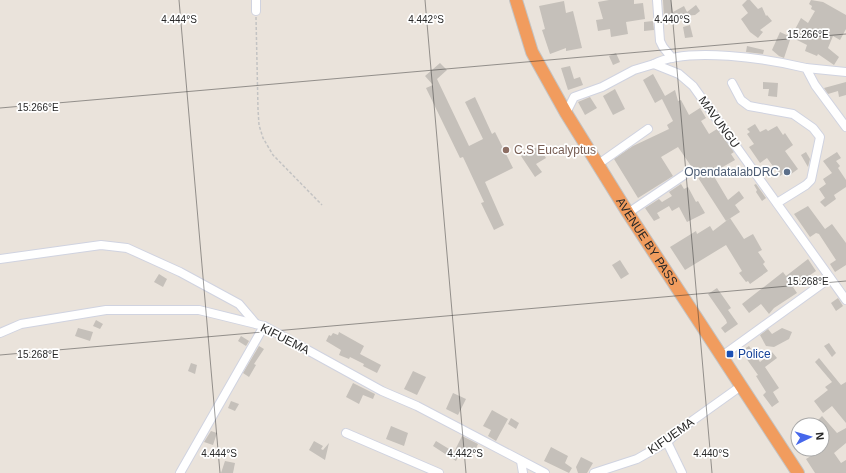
<svg xmlns="http://www.w3.org/2000/svg" width="846" height="473" viewBox="0 0 846 473" font-family="Arial,sans-serif">
<rect width="100%" height="100%" fill="#eae3db"/>
<g fill="#c5c0ba">
<polygon points="609,0 634,0 634,4 643,3 645,19 626,22 628,34 611,37 610,29 598,31 596,20 603,19 598,2"/>
<polygon points="663,0 671,0 673,12 684,6 687,12 696,5 700,11 695,15 664,18"/>
<polygon points="747,0 750,0 758,9 762,7 766,16 767,15 772,21 760,30 763,32 758,38 750,32 741,19 748,13 742,5"/>
<polygon points="811,0 823,2 846,15 846,29 840,40 833,36 828,48 839,57 834,65 818,54 817,56 805,51 807,45 791,37 801,18 808,23 815,11 811,9 812,6 809,4"/>
<polygon points="564,1 566,13 573,11 582,48 566,51 566,48 550,54 542,30 545,29 539,6"/>
<polygon points="653,21 654,30 644,31 644,22"/>
<polygon points="690,25 693,37 685,38 683,27"/>
<polygon points="780,32 791,37 784,58 779,56 772,50"/>
<polygon points="747,46 764,50 763,54 746,52"/>
<polygon points="616,53 620,62 613,65 609,56"/>
<polygon points="440,63 447,70 437,79 469,146 483,139 465,102 475,97 492,134 495,132 513,168 485,182 504,225 494,230 481,203 484,202 463,157 460,158 426,88 433,85 425,76"/>
<polygon points="570,66 574,79 580,77 583,85 568,90 561,68"/>
<polygon points="653,74 665,96 675,90 678,101 681,100 689,115 700,108 706,118 701,121 709,134 717,129 734,152 731,154 735,160 712,173 728,200 739,191 744,198 735,205 740,212 726,221 695,173 695,168 691,166 678,147 661,157 673,176 638,198 614,159 633,146 669,129 667,125 673,121 662,99 655,103 643,80"/>
<polygon points="763,82 778,83 777,97 768,96 769,89 763,89"/>
<polygon points="846,82 846,95 839,97 838,91 828,94 824,88"/>
<polygon points="615,89 625,109 613,115 603,96"/>
<polygon points="590,97 597,108 585,115 578,102"/>
<polygon points="755,124 760,132 766,129 768,131 777,126 783,135 785,133 793,145 785,151 798,169 787,177 784,173 780,176 767,158 760,163 749,147 754,144 747,134 750,132 747,129"/>
<polygon points="539,146 546,158 536,164 542,172 535,177 521,156"/>
<polygon points="806,152 810,159 808,167 801,155"/>
<polygon points="837,152 841,158 836,161 840,166 838,168 846,180 846,187 834,195 836,199 825,207 820,202 825,198 819,189 826,184 823,179 832,173 823,161"/>
<polygon points="681,184 684,189 688,187 696,202 698,201 705,213 687,222 679,207 672,211 669,206 657,213 660,218 654,221 645,208 659,199 662,202 672,196 669,192"/>
<polygon points="756,184 766,198 762,201 756,192 757,190 754,185"/>
<polygon points="808,206 825,229 832,224 846,243 846,265 835,272 830,264 836,260 819,234 816,233 810,237 794,214"/>
<polygon points="730,218 744,239 753,234 762,250 758,252 765,262 763,264 768,271 750,284 748,281 746,282 739,273 742,271 726,245 685,270 670,247 696,231 697,234 710,226 713,231"/>
<polygon points="808,259 816,271 793,287 797,293 774,308 769,314 761,304 749,313 742,304 783,272 786,276"/>
<polygon points="620,260 629,274 621,279 612,265"/>
<polygon points="159,274 167,279 163,287 154,282"/>
<polygon points="717,288 731,308 728,310 738,324 725,333 721,328 727,323 726,320 708,294"/>
<polygon points="838,298 843,306 836,311 831,303"/>
<polygon points="96,320 103,324 100,329 93,326"/>
<polygon points="78,328 93,332 90,341 75,336"/>
<polygon points="782,328 792,332 789,339 774,347 766,346 760,335 768,329 772,334"/>
<polygon points="339,332 364,346 360,354 381,365 377,373 363,366 364,364 350,357 349,359 339,355 341,350 326,341 329,335 331,336 333,333 338,335"/>
<polygon points="241,336 249,341 246,346 238,341"/>
<polygon points="829,343 836,353 832,357 824,346"/>
<polygon points="259,346 264,349 254,364 256,365 249,377 243,373"/>
<polygon points="749,346 760,362 772,352 777,358 765,367 779,388 773,392 779,402 772,407 763,395 766,392 756,376 758,375 741,351"/>
<polygon points="819,358 841,385 846,382 846,423 832,406 823,413 814,401 828,390 825,387 832,382 815,362"/>
<polygon points="191,363 197,365 195,374 188,371"/>
<polygon points="413,371 426,377 417,395 404,389"/>
<polygon points="353,383 375,394 373,399 363,395 359,404 346,397"/>
<polygon points="453,393 466,399 458,415 446,409"/>
<polygon points="231,401 239,404 235,411 228,408"/>
<polygon points="492,410 508,419 496,441 488,436 491,430 483,426"/>
<polygon points="822,416 837,433 846,428 846,443 834,453 841,463 846,460 846,473 815,473 806,459 822,449 822,425 813,425"/>
<polygon points="511,418 519,423 516,429 508,424"/>
<polygon points="391,426 408,433 404,446 386,439"/>
<polygon points="211,431 217,433 213,445 204,442"/>
<polygon points="462,436 478,444 471,459 460,453 456,461 433,446 436,441 454,452"/>
<polygon points="314,441 323,446 321,449 323,450 329,443 325,460 309,450"/>
<polygon points="551,447 568,456 565,463 572,468 569,473 544,461"/>
<polygon points="581,457 593,463 587,473 578,473 576,467"/>
<polygon points="225,461 235,463 233,473 221,473"/>
</g>
<g fill="none" stroke-linecap="round" stroke-linejoin="round">
<defs>
<g id="minor">
<polyline points="256,0 256,11"/>
<polyline points="657,0 660,41 663,47 672,58"/>
<path d="M654,64C688,46 769,59 806,68L815,85L846,127"/>
<polyline points="806,68 846,72"/>
<polyline points="732,83 741,100 749,106 793,114 813,128 820,137 811,180 806,185 777,203"/>
<polyline points="566,113 574,97 602,87 634,70 654,64 679,74 693,86 846,300"/>
<polyline points="597,165 648,129"/>
<polyline points="628,213 690,171"/>
<polyline points="0,259 101,245 127,248 180,272 239,304 256,324"/>
<polyline points="0,333 21,324 106,310 199,310 256,324 264,326 382,391 417,406 545,473"/>
<polyline points="722,356 830,278"/>
<polyline points="346,433 439,473"/>
<polyline points="667,442 682,473"/>
<polyline points="521,461 523,473"/>
<polyline points="180,473 264,326"/>
<polyline points="594,473 637,459 667,442 685,426 741,386"/>
</g>
<g id="highway">
<path id="s1" d="M516,0L532,52L566,113L628,213L798,473"/>
</g>
</defs>
<use href="#minor" stroke="#d0d3e0" stroke-width="10"/>
<use href="#highway" stroke="#c3c3c3" stroke-width="14"/>
<polyline stroke="#c3c3c3" stroke-width="1.5" stroke-dasharray="3 2" stroke-linecap="butt" points="256,17 258,109 259,125 263,138 273,155 322,205"/>
<use href="#minor" stroke="#fff" stroke-width="8"/>
<use href="#highway" stroke="#f19c5e" stroke-width="12"/>
</g>
<path fill="none" stroke="#282828" stroke-width="1" stroke-opacity="0.45" d="M179,0L220,473M425,0L466,473M671,0L712,473M0,108L846,34M0,355L846,281"/>
<circle fill="#8d6e63" stroke="#fff" stroke-width="1.5" cx="506" cy="150" r="4"/>
<circle fill="#5c6f8a" stroke="#fff" stroke-width="1.5" cx="787" cy="172" r="4"/>
<rect fill="#1a4fb4" stroke="#fff" stroke-width="1.5" x="726" y="350" width="8" height="8" rx="2"/>
<g text-anchor="middle" stroke-width="3.5" stroke-linejoin="round" paint-order="stroke">
<g font-size="12" fill="#282828" stroke="#fff">
<text transform="translate(719 122) rotate(54)" y="4">MAVUNGU</text>
<text dy="4" stroke="none"><textPath href="#s1" startOffset="276">AVENUE BY PASS</textPath></text>
<text transform="translate(285 339) rotate(27)" y="4">KIFUEMA</text>
<text transform="translate(671 436) rotate(-35)" y="4">KIFUEMA</text>
</g>
<g font-size="12" fill="#785e54" stroke="#fff" text-anchor="start">
<text x="514" y="154">C.S Eucalyptus</text>
</g>
<g font-size="12" fill="#4e5e75" stroke="#fff" text-anchor="end">
<text x="779" y="176">OpendatalabDRC</text>
</g>
<g font-size="12" fill="#164399" stroke="#fff" text-anchor="start">
<text x="738" y="358">Police</text>
</g>
</g>
<g font-size="10" text-anchor="middle" fill="#282828" stroke="#fff" stroke-width="3.5" stroke-linejoin="round" paint-order="stroke">
<text x="179" y="23">4.444°S</text>
<text x="426" y="23">4.442°S</text>
<text x="672" y="23">4.440°S</text>
<text x="808" y="38">15.266°E</text>
<text x="38" y="111">15.266°E</text>
<text x="808" y="285">15.268°E</text>
<text x="38" y="358">15.268°E</text>
<text x="219" y="457">4.444°S</text>
<text x="465" y="457">4.442°S</text>
<text x="711" y="457">4.440°S</text>
</g>
<g transform="translate(810 437) rotate(85)"><circle r="19" fill="#ffffff" stroke="#a9a9a9"/>
<path d="M0-3L7 15L0 10L-7 15Z" fill="#4667eb"/>
<text y="-6" font-size="11" font-weight="bold" text-anchor="middle" fill="#282828">N</text>
</g>
</svg>
